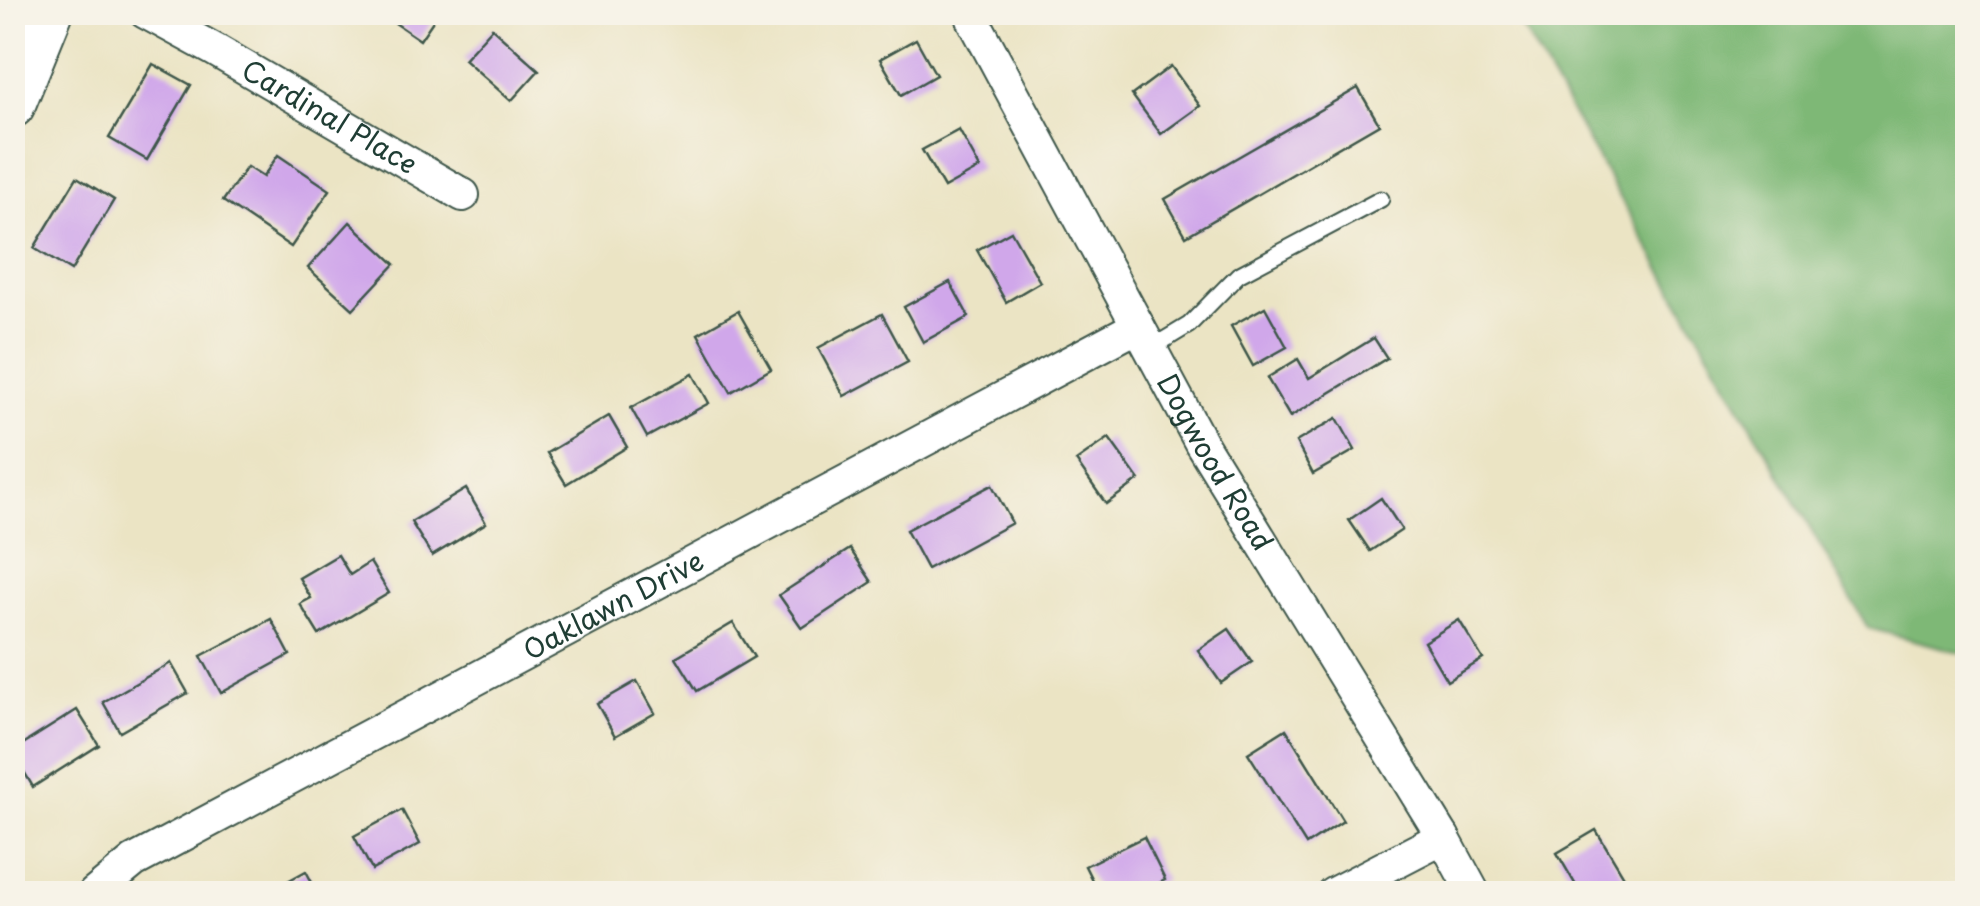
<svg xmlns="http://www.w3.org/2000/svg" width="1980" height="906" viewBox="0 0 1980 906" font-family="'Playpen Sans',sans-serif">
<rect width="100%" height="100%" fill="#f7f3e8"/>
<filter id="ink" filterUnits="userSpaceOnUse"><feTurbulence type="fractalNoise" baseFrequency=".01" numOctaves="2"/><feDisplacementMap in="SourceGraphic" scale="20" xChannelSelector="R" yChannelSelector="G"/><feConvolveMatrix kernelMatrix="1 2 1 2 8 2 1 2 1" color-interpolation-filters="sRGB"/></filter>
<filter id="wash" filterUnits="userSpaceOnUse"><feTurbulence type="fractalNoise" baseFrequency=".0048" numOctaves="4" result="noise"/><feDisplacementMap in="SourceGraphic" scale="40" xChannelSelector="R" yChannelSelector="G"/><feGaussianBlur stdDeviation="2.25" result="paint"/><feColorMatrix in="noise" values="0 0 0 0 0 0 0 0 0 0 0 0 0 0 0 0 0 1.4 0 .05"/><feComposite in="paint" operator="in"/></filter>
<g filter="url(#wash)">
<rect width="100%" height="100%" fill="#ebe4c4"/>
<polygon fill="#7eb876" stroke="#4e7a55" stroke-width="2.5" points="1514,13 1967,13 1967,654 1868,628"/>
<g id="blocks">
<g fill="#d0a7ea">
<polygon points="379,12 439,12 420,40"/>
<polygon points="492,28 539,70 511,101 464,59"/>
<polygon points="916,39 936,75 901,95 880,59"/>
<polygon points="153,64 191,85 147,160 109,138"/>
<polygon points="1171,66 1200,106 1161,134 1132,95"/>
<polygon points="1358,88 1379,124 1186,236 1165,199"/>
<polygon points="959,130 980,168 944,188 922,150"/>
<polygon points="278,155 330,190 291,247 223,201 247,167 263,177"/>
<polygon points="77,177 114,200 71,271 34,248"/>
<polygon points="350,222 395,264 353,309 308,268"/>
<polygon points="1011,231 1040,282 1006,302 977,250"/>
<polygon points="950,282 969,317 923,342 904,307"/>
<polygon points="1265,307 1287,347 1253,366 1231,326"/>
<polygon points="738,311 771,369 731,392 698,334"/>
<polygon points="882,314 908,362 844,396 818,348"/>
<polygon points="1374,338 1387,358 1290,417 1267,378 1298,359 1309,378"/>
<polygon points="693,374 709,403 647,437 631,408"/>
<polygon points="609,416 627,447 566,484 547,453"/>
<polygon points="1337,418 1355,450 1313,474 1296,442"/>
<polygon points="1109,438 1139,480 1106,504 1076,461"/>
<polygon points="992,485 1012,523 927,569 906,530"/>
<polygon points="466,489 486,523 432,556 411,522"/>
<polygon points="1381,498 1402,530 1370,551 1349,520"/>
<polygon points="850,549 872,582 802,628 779,595"/>
<polygon points="338,555 350,575 370,562 389,593 319,635 300,604 311,598 299,578"/>
<polygon points="271,619 290,655 221,693 201,656"/>
<polygon points="1459,620 1483,659 1447,681 1424,642"/>
<polygon points="733,623 754,657 697,691 676,657"/>
<polygon points="1229,629 1252,662 1221,683 1198,650"/>
<polygon points="171,663 188,693 120,732 103,702"/>
<polygon points="637,681 655,713 615,736 597,704"/>
<polygon points="77,710 99,745 33,787 12,751"/>
<polygon points="1286,729 1343,821 1306,845 1248,753"/>
<polygon points="402,810 420,844 372,870 354,836"/>
<polygon points="1596,830 1631,888 1622,894 1581,894 1557,853"/>
<polygon points="1144,837 1165,880 1137,894 1099,894 1085,866"/>
<polygon points="306,871 318,894 264,894"/>
</g>
</g>
</g>
<g filter="url(#ink)">
<use href="#blocks" fill-opacity="0" stroke="#3e564a" stroke-width="2.5"/>
<g fill="none" stroke-linecap="round" stroke-linejoin="round">
<defs>
<polyline id="lane" points="1151,348 1189,325 1238,275 1381,199"/>
<g id="street">
<path id="s1" d="M145,12L215,50L463,195"/>
<path id="s2" d="M973,19L1201,443L1443,837L1474,894"/>
<path id="s3" d="M94,894L134,861L1138,326"/>
<polyline points="1333,894 1443,837"/>
</g>
<polyline id="secondary" points="12,105 50,12"/>
</defs>
<use href="#lane" stroke="#3e564a" stroke-width="19"/>
<use href="#street" stroke="#3e564a" stroke-width="36"/>
<use href="#secondary" stroke="#3e564a" stroke-width="49"/>
<use href="#lane" stroke="#fff" stroke-width="15"/>
<use href="#street" stroke="#fff" stroke-width="32"/>
<use href="#secondary" stroke="#fff" stroke-width="45"/>
</g>
</g>
<g text-anchor="middle" stroke-width="9" stroke-linejoin="round" paint-order="stroke">
<g font-size="28" fill="#1f3d34" stroke="#f7f3e8">
<text dy="10" stroke="none"><textPath href="#s1" startOffset="212">Cardinal Place</textPath></text>
<text dy="10" stroke="none"><textPath href="#s2" startOffset="505">Dogwood Road</textPath></text>
<text dy="10" stroke="none"><textPath href="#s3" startOffset="595">Oaklawn Drive</textPath></text>
</g>
</g>
<rect width="1980" height="906" fill="none" stroke="#f7f3e8" stroke-width="50"/>
</svg>
